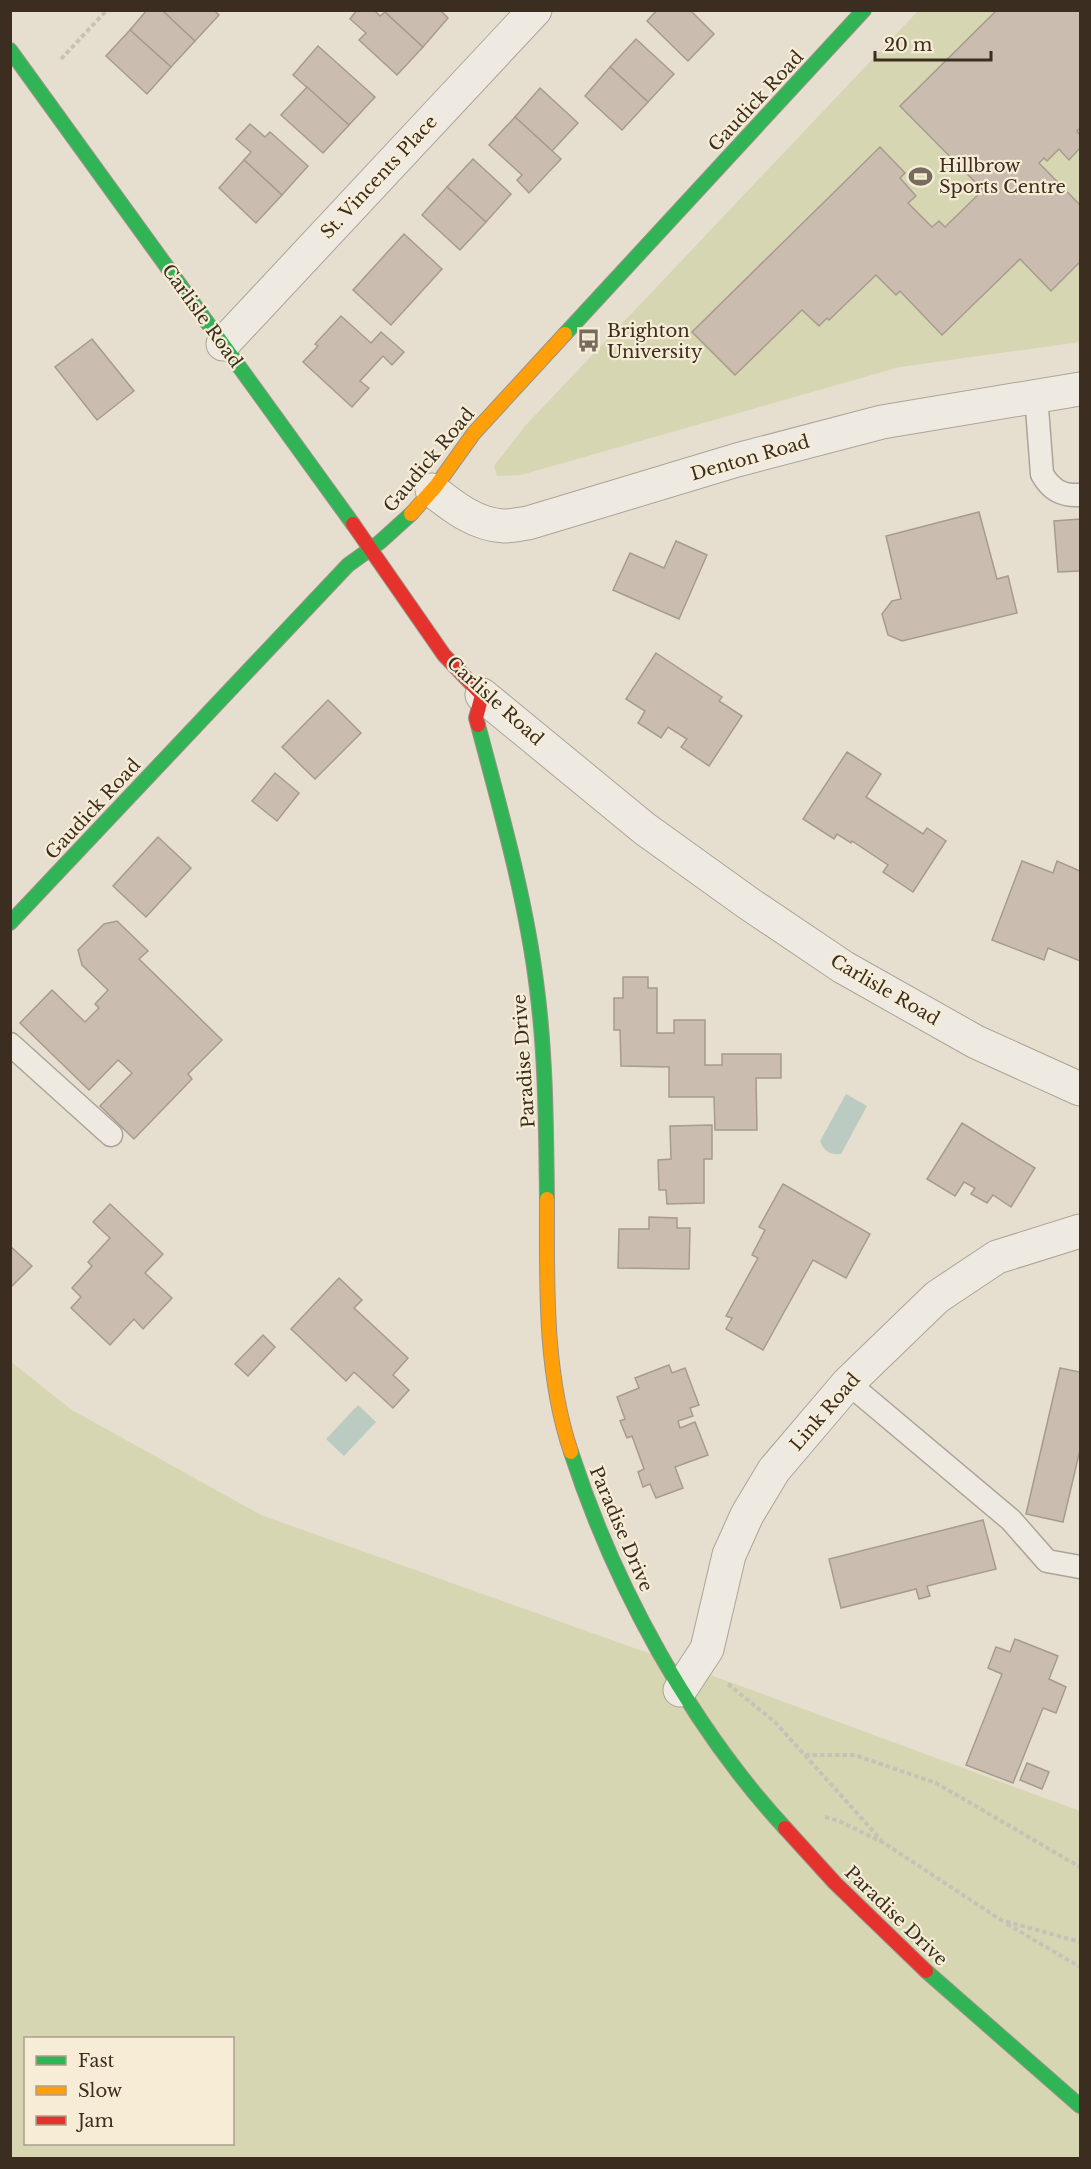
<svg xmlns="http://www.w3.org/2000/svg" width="1091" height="2169" viewBox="0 0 1091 2169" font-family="'Libre Baskerville',serif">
<rect width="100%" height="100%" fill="#e6dfcf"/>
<g fill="#d6d6b2" fill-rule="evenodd">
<polygon points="918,11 1080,11 1080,342 900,367 521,475 497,476 494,466 525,426"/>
<path d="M10,1361L72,1410L261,1515L738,1685L1080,1811V2158H11ZM26,2038H232V2144H26Z"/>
</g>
<g fill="#bbcbc1">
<path d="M846,1094L867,1106L841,1154C829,1155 824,1151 820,1141Z"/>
<polygon points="358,1405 376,1422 344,1456 326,1439"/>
</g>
<g fill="#cabdb0" stroke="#a79b8e" stroke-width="1.5">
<polygon points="147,10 162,10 195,41 171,67 130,30"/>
<polygon points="162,10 214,10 219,15 195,41"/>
<polygon points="357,10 374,10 380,16 385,12 423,47 397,75 359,40 366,33 350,19"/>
<polygon points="386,10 440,10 448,18 423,47 385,12"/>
<polygon points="657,10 690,10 714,34 688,61 647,21"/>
<polygon points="997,10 1080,10 1080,128 1077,131 1080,135 1080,148 1069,160 1059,149 1047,161 1044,158 1039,163 1080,205 1080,262 1051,291 1020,259 942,335 900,291 896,295 876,275 829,320 827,318 819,326 802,310 735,375 692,332 880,147 905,173 900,178 916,196 908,203 932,227 939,221 945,227 983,190 900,106"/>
<polygon points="130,30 171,67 147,94 106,56"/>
<polygon points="636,39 674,74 648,102 610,67"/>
<polygon points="318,46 375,97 349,125 293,75"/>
<polygon points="610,67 648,102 622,130 585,96"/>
<polygon points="307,87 349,125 323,153 281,115"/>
<polygon points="540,88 578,123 552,151 515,117"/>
<polygon points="515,117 561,159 529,193 517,180 522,175 489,145"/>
<polygon points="250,124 265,137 270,132 308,166 282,195 244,160 251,152 236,139"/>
<polygon points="473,159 511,194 486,222 447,187"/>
<polygon points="244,160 282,195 256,223 219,188"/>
<polygon points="447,187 486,222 460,250 422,215"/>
<polygon points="404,234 442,269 391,325 353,290"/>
<polygon points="341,316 371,343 381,332 404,352 392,365 383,356 360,381 369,388 352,407 303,362 318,346 315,344"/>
<polygon points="92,339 134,391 97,420 55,367"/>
<polygon points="979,512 997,579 1008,576 1017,613 902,641 888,635 882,614 892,601 901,599 886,536"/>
<polygon points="1080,519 1080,571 1058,572 1054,521"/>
<polygon points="676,541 707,555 679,619 613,590 630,553 664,568"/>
<polygon points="656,653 722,697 719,701 742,716 709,766 681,747 687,739 668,727 661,738 638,723 645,711 626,699"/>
<polygon points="328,700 361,733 315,779 282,747"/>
<polygon points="847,752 881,774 866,797 923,834 927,828 946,841 913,892 883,872 888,865 852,841 851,843 837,834 834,839 803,819"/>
<polygon points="275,773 299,793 277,821 252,801"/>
<polygon points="158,837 191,868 146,917 113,886"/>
<polygon points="1022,861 1053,873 1057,861 1080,871 1080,961 1048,948 1044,960 992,940"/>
<polygon points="117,921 148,951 139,959 222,1040 188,1074 192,1079 134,1139 100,1106 132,1073 118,1060 89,1090 20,1023 52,990 85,1022 99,1008 95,1004 108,990 82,965 78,950 104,924"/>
<polygon points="623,977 648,977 648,988 657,988 657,1033 674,1033 674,1020 705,1020 705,1065 722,1065 722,1054 781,1054 781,1078 756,1078 757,1130 715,1130 714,1097 669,1097 669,1067 621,1066 620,1030 614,1030 614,998 623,998"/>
<polygon points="962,1123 1035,1168 1011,1207 993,1195 987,1203 971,1194 975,1188 964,1182 955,1196 927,1179"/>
<polygon points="712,1125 712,1159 704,1159 704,1203 667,1204 666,1190 659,1190 658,1160 671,1159 670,1126"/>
<polygon points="783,1184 870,1234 846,1278 813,1260 763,1350 726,1329 732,1318 726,1316 758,1258 752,1255 765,1230 759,1227"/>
<polygon points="110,1204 163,1254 145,1273 172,1298 143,1329 134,1319 110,1345 71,1308 81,1297 72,1288 92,1266 88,1262 110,1238 93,1222"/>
<polygon points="649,1217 677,1218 677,1228 690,1228 689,1269 618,1268 619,1229 649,1229"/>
<polygon points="10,1246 32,1266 10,1288"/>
<polygon points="339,1278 362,1300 354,1308 408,1358 393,1375 409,1390 393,1408 354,1372 346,1381 291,1329"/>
<polygon points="263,1335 275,1347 248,1376 235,1364"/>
<polygon points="669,1365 672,1373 685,1368 699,1405 690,1408 693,1416 678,1421 680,1428 695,1422 708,1455 675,1467 683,1488 656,1498 650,1484 643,1487 638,1472 644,1469 632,1436 627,1438 620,1421 625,1419 617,1397 639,1388 635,1378"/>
<polygon points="1060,1368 1080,1372 1080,1450 1063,1522 1026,1514"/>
<polygon points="983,1520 996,1569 927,1586 930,1596 919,1599 916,1589 841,1608 829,1559"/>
<polygon points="1015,1639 1058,1656 1049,1679 1066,1687 1056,1713 1043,1708 1013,1783 966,1765 1002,1674 988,1668 996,1647 1010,1652"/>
<polygon points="1027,1763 1049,1772 1042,1789 1020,1780"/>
</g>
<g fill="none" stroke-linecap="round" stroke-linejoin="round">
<defs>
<g id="lane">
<path d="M1036,395L1042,474C1051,490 1062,496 1080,495"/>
<polyline points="10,1044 111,1135"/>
<polyline points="848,1383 1011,1520 1047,1561 1080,1567"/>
</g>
<g id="street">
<polyline points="223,344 535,10"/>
<path d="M432,490C452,506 476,525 504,526C511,526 520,524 528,523L737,460L882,422L1080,389"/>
<polyline points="482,695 645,829 748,903 843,967 976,1042 1080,1089"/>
<polyline points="680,1690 707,1649 729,1555 747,1515 774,1470 848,1383 937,1297 997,1257 1080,1231"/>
</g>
<g id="fast">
<polyline points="10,50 353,524"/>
<polyline points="565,334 864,10"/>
<path d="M478,725C501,812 526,899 537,989C546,1059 546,1129 547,1199"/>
<polyline points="10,923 348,565 380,542 411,514"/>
<path d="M571,1452C614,1585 690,1725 785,1828"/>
<polyline points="926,1971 1080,2106"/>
</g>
<g id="slow">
<polyline points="411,514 436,486 474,433 565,334"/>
<path d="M547,1199C547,1283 544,1372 571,1452"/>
</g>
<g id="jam">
<polyline points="353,524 444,655 482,695 476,718 478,725"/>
<polyline points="785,1828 835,1883 926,1971"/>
</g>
</defs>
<use href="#lane" stroke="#aba498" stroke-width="25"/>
<use href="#street" stroke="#aba498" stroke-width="35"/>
<use href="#fast" stroke="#9b9388" stroke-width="16"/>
<use href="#slow" stroke="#9b9388" stroke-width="16"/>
<use href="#jam" stroke="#9b9388" stroke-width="16"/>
<g stroke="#c7c1b8" stroke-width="4" stroke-dasharray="4.5 3" stroke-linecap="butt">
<polyline points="61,59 107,10"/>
<polyline points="728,1684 775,1722 882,1841"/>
<polyline points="805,1755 855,1755 936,1783 1080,1867"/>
<polyline points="825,1817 839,1821 884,1843 1001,1920 1080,1942"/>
<polyline points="1007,1924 1080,1967"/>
</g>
<use href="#lane" stroke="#eeeae1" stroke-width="22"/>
<use href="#street" stroke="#eeeae1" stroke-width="33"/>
<use href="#fast" stroke="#30b455" stroke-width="14"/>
<use href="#slow" stroke="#ff9f0a" stroke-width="14"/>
<use href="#jam" stroke="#e5322d" stroke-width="14"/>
</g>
<defs>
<symbol id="stadium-bare" viewBox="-9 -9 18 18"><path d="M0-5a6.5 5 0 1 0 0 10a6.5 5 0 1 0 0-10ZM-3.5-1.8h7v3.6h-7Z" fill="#776b5d" stroke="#f7edd6" stroke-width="2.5" paint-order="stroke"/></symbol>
<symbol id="bus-bare" viewBox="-9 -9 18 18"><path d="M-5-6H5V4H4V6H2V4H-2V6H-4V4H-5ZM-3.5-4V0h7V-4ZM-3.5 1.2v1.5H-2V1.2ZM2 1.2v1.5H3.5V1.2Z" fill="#776b5d" stroke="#f7edd6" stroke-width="2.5" paint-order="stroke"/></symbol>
</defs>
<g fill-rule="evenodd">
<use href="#stadium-bare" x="904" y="160" width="33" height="33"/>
<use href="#bus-bare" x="572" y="324" width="33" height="33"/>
</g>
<g text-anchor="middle" stroke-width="4.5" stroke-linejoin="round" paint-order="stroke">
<g font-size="18" fill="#3b2d1f" stroke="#f7edd6">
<text transform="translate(756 101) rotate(-47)" y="6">Gaudick Road</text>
<text transform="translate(379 177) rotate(-47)" y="6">St. Vincents Place</text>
<text transform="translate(202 316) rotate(54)" y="6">Carlisle Road</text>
<text transform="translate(750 458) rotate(-16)" y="6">Denton Road</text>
<text transform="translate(429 460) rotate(-50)" y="6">Gaudick Road</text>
<text transform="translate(495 701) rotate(42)" y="6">Carlisle Road</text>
<text transform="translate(93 809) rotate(-47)" y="6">Gaudick Road</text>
<text transform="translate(885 990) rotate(30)" y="6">Carlisle Road</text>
<text transform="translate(524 1061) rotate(-94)" y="6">Paradise Drive</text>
<text transform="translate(825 1412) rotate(-49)" y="6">Link Road</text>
<text transform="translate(621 1529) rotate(67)" y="6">Paradise Drive</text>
<text transform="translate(896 1916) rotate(44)" y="6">Paradise Drive</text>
</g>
<g font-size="18" fill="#3b2d1f" stroke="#f7edd6" text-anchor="start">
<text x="939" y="172">Hillbrow<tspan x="939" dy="21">Sports Centre</tspan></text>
<text x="607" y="337">Brighton<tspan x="607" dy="21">University</tspan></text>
</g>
</g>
<rect width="1091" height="2169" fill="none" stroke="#3b2d1f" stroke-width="24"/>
<rect x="24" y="2037" width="210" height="108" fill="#f7edd6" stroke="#aca08d" stroke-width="1.5"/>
<rect x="36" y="2056" width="30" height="9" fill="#30b455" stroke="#aca08d" stroke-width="1.5"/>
<text x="78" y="2067" font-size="18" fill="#3b2d1f">Fast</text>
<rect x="36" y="2086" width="30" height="9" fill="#ff9f0a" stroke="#aca08d" stroke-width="1.5"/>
<text x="78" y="2097" font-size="18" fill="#3b2d1f">Slow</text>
<rect x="36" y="2116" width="30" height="9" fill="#e5322d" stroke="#aca08d" stroke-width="1.5"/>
<text x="78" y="2127" font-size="18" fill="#3b2d1f">Jam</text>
<path d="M875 51v9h116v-9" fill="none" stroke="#3b2d1f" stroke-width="3"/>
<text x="884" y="51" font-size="18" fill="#3b2d1f" stroke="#f7edd6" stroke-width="4.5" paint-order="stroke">20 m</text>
</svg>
